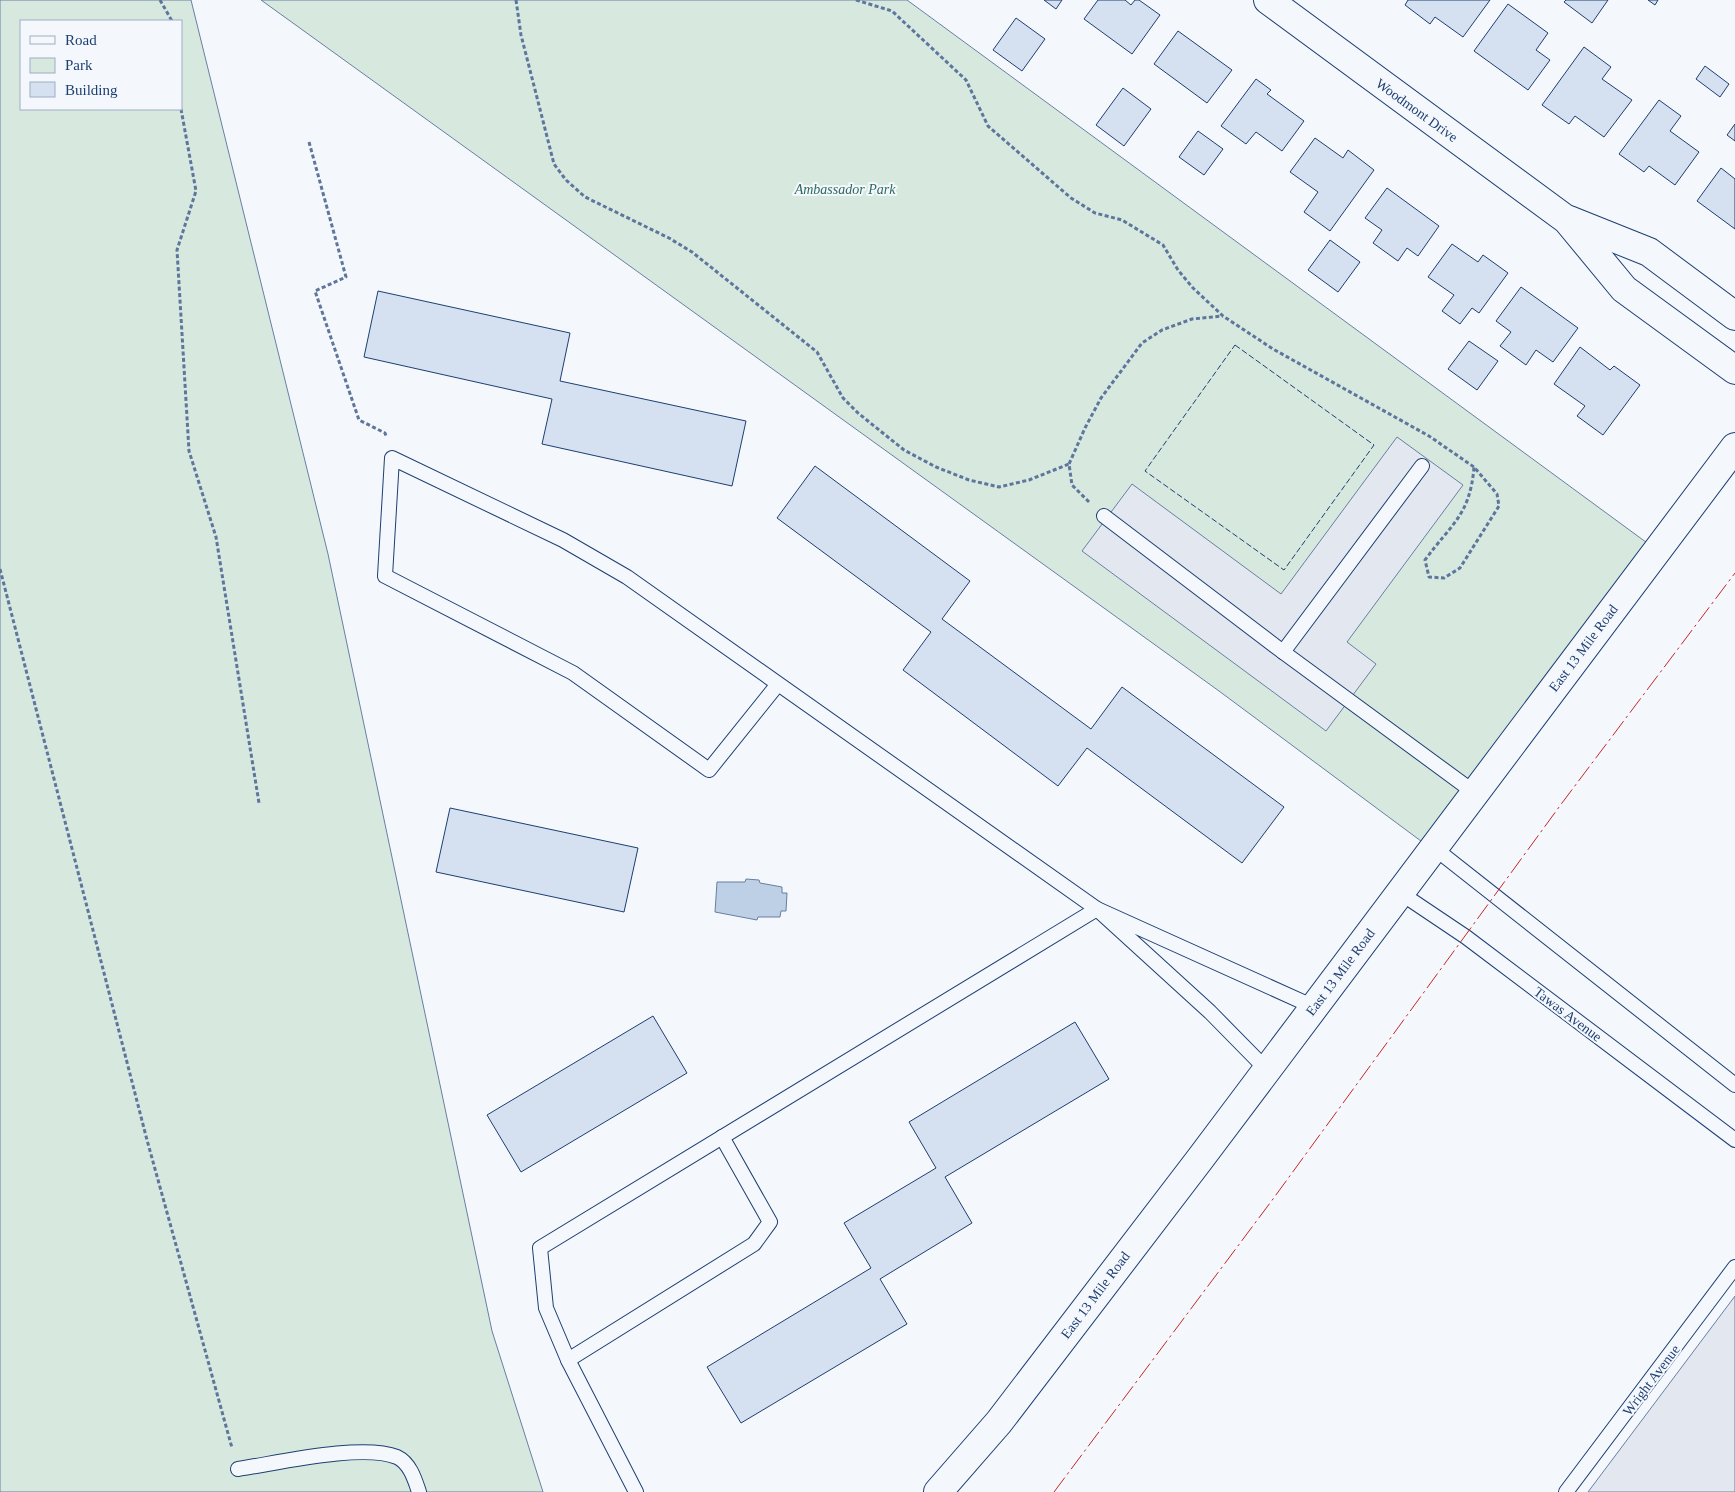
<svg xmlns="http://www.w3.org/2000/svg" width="1735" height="1492" viewBox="0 0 1735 1492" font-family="'Times New Roman',serif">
<rect width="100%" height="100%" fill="#f4f7fb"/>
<g fill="#d7e8df" stroke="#687fa3" fill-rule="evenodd">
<path d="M0,0H191L328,554L492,1331L543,1492H0ZM21,21H181V109H21Z"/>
<polygon points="261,0 907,0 1654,548 1429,847 1219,691"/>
</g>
<g fill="#e3e8f0" stroke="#687fa3">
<polygon points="1397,437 1463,485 1347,642 1376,664 1326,731 1082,551 1132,484 1281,594"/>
<polygon points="1735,1296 1735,1492 1588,1492"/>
</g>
<polygon fill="#bed0e5" stroke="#687fa3" points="746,879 759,880 760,883 782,887 782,893 787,893 786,911 781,911 780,917 758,917 757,920 715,912 717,882 745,882"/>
<g fill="#d5e0f0" stroke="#1d3f73">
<polygon points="1044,0 1062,0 1056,9"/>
<polygon points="1098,0 1125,0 1131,5 1135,0 1139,0 1160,15 1132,54 1084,19"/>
<polygon points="1408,0 1490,0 1463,37 1435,17 1430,24 1405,5"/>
<polygon points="1566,0 1608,0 1592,23 1564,2"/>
<polygon points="1648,0 1658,0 1655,5"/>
<polygon points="1508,4 1548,33 1536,50 1550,60 1528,90 1474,51"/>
<polygon points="1016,18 1045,39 1022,71 993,50"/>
<polygon points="1178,31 1232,70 1207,103 1154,64"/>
<polygon points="1584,47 1611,67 1602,79 1632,100 1604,137 1575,116 1569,124 1542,105"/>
<polygon points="1705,66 1729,84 1720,97 1696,79"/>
<polygon points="1256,79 1271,90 1267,94 1304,121 1282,151 1256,132 1246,144 1221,126"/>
<polygon points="1123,88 1151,109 1124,146 1096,125"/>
<polygon points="1659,100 1681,116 1670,131 1699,152 1675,185 1649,166 1644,172 1619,154"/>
<polygon points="1735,124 1735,141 1727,135"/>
<polygon points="1198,131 1223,149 1204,175 1179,157"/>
<polygon points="1315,138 1343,158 1348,150 1374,170 1330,231 1304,212 1318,192 1290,172"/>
<polygon points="1721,168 1735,179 1735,229 1697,201"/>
<polygon points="1387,188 1439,226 1418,256 1407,248 1398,261 1373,243 1382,230 1365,218"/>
<polygon points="1330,240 1360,262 1338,292 1308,270"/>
<polygon points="1452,244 1478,262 1483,255 1508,273 1479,313 1472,308 1460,324 1442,311 1454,295 1428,277"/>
<polygon points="1521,287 1578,328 1553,362 1536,350 1526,365 1500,346 1511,332 1496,321"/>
<polygon points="378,291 570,333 560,381 746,421 732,486 542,444 552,399 364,357"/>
<polygon points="1469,341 1498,361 1477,390 1448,369"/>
<polygon points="1580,347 1610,370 1614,366 1640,385 1603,435 1577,416 1585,406 1554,384"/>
<polygon points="815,466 970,581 942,619 1091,729 1122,687 1284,807 1242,863 1087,748 1058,786 903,670 931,632 777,518"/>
<polygon points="450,808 638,848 624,912 436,872"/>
<polygon points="653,1016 687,1073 521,1172 487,1115"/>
<polygon points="1075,1022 1109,1079 945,1177 972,1223 880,1279 907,1324 741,1423 707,1367 871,1268 844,1223 936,1168 909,1122"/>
</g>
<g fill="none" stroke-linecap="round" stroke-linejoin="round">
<defs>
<g id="lane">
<polyline points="1104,516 1283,652 1475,793"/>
<polyline points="1283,652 1422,466"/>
<polyline points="1433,847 1735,1085"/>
<polyline points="1399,892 1466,937 1735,1140"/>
<polyline points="1267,1070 1210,1012 1097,909 1314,1007"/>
<polyline points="568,1360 754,1244 770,1222 722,1137"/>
<path d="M238,1469C278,1463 362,1443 397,1457C410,1463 415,1480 419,1492"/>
<polyline points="636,1492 568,1360 546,1308 540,1248 1097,909 627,577 563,540 392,458 385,576 573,673 709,770 778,684"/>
<polyline points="1566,1492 1735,1267"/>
</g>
<g id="street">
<polyline points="1268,0 1567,220 1624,289 1735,370"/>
<polyline points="1569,220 1649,252 1735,316"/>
</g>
<polyline id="secondary" points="938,1492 999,1422 1200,1159 1735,447"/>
</defs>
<use href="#lane" stroke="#1d3f73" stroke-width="16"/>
<use href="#street" stroke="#1d3f73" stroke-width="30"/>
<use href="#secondary" stroke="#1d3f73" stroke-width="30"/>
<g stroke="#5e769c" stroke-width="3" stroke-dasharray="4 2.5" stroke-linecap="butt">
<polyline points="160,0 172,21"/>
<polyline points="516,0 521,35 554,164 566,180 585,197 669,238 692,252 817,352 843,398 858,413 904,450 936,467 969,480 999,487 1029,480 1069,464"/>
<path d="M856,0L892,11L966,80L988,126L1071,198L1095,213L1122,220L1163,245L1178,270L1193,288L1223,316L1273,349L1429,436L1474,467L1497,494L1499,506L1460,568L1444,578L1429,577L1425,560C1451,524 1470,516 1474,467"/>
<polyline points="181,109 196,191 177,250 189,451 216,537 259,803"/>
<polyline points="309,142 346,277 315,291 359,420 385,433 386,436"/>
<polyline points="1089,502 1072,485 1069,464 1085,428 1101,398 1142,343 1162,330 1192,319 1223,316"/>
<polyline points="0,569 147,1140 232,1448"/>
</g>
<use href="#lane" stroke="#f4f7fb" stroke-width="14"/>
<use href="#street" stroke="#f4f7fb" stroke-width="28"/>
<use href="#secondary" stroke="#f4f7fb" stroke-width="28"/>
<polygon stroke="#1d3f73" stroke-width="1" stroke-dasharray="6 2.5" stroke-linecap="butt" points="1235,345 1374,445 1284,570 1145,471"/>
<polyline stroke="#c62828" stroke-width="1" stroke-dasharray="18 4 2.5 4" stroke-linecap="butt" points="1054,1492 1273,1199 1562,803 1735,573"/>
</g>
<g text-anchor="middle" stroke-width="4" stroke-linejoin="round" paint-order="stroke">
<g font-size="14" fill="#1d3f73" stroke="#f4f7fb">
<text transform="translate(1417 110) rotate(36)" y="5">Woodmont Drive</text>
<text transform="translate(1583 648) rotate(-53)" y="5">East 13 Mile Road</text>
<text transform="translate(1340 972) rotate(-53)" y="5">East 13 Mile Road</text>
<text transform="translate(1568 1014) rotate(37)" y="5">Tawas Avenue</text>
<text transform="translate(1095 1295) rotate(-53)" y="5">East 13 Mile Road</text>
<text transform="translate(1651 1380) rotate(-53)" y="5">Wright Avenue</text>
</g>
<g font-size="14" font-style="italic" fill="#2c6c60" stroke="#f4f7fb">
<text x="845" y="194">Ambassador Park</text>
</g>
</g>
<rect x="20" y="20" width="162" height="90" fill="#f4f7fb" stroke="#9eadc5"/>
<rect x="30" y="36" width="25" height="8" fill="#f4f7fb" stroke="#9eadc5"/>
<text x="65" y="45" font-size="15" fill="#1d3f73">Road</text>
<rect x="30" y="58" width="25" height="15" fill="#d7e8df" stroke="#9eadc5"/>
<text x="65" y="70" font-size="15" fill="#1d3f73">Park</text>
<rect x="30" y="82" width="25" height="15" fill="#d5e0f0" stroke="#9eadc5"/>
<text x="65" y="95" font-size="15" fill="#1d3f73">Building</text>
</svg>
